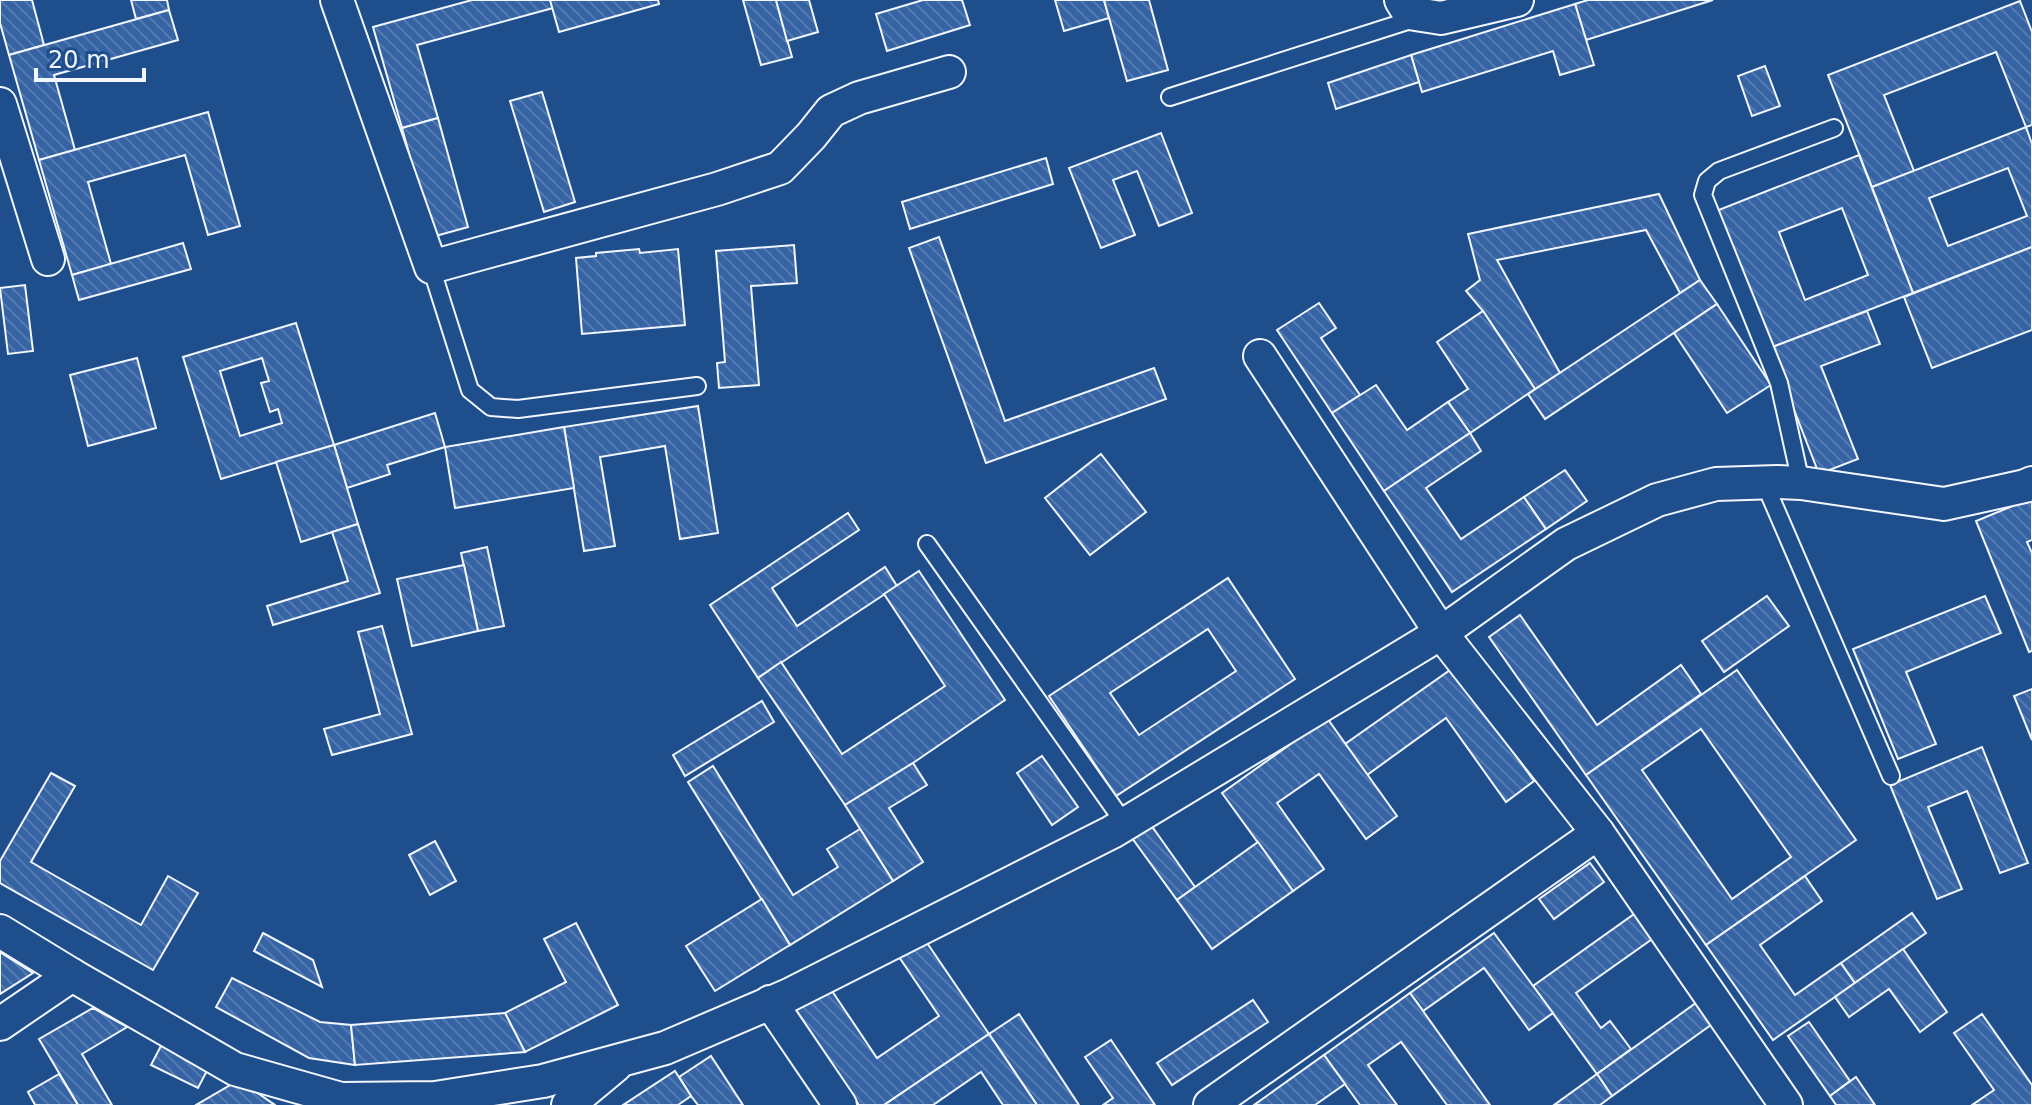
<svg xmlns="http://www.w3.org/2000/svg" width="2032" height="1105" font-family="'DejaVu Sans',sans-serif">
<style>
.building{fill:url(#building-back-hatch);stroke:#f2f6ff;stroke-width:2;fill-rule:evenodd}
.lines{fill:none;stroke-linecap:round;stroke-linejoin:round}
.lane-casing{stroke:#f2f6ff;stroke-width:20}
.street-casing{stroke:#f2f6ff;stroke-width:36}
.lane{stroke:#1f4e8c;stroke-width:16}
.street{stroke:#1f4e8c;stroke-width:32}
</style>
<defs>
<pattern id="building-back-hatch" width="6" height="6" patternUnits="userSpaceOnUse" patternTransform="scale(2)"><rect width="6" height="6" fill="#3563a3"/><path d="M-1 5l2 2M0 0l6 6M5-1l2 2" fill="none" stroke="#537ab1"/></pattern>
</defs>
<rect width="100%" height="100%" fill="#1f4e8c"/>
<g class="building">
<path d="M0,0H32L44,45L9,55L0,23Z"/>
<path d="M131,0H167L169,10L136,19Z"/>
<path d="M472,0H550L553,8L417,45L438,118L402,128L373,27Z"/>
<path d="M550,0H658L659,4L559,32Z"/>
<path d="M743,0H776L792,57L761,65Z"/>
<path d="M776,0H809L818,32L787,41Z"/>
<path d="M923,0H962L970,25L887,51L876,14Z"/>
<path d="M1055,0H1104L1109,18L1064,31Z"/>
<path d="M1104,0H1149L1168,70L1127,81Z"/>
<path d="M1588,0H1713L1586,40L1575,4Z"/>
<path d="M2020,1L2032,32V125L2026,127L1996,52L1884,95L1914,171L1872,187L1828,75Z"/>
<path d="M1575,4L1594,65L1560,75L1553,51L1422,92L1411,55Z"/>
<path d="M169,10L178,40L54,75L75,150L39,160L9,55Z"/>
<path d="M1411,55L1419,82L1336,109L1328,83Z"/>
<path d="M1765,66L1780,106L1752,116L1738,76Z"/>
<path d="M542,92L575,202L544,212L510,101Z"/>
<path d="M208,112L240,226L208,235L185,155L88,182L111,264L72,275L39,160Z"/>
<path d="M438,118L468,227L432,237L402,128Z"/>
<path d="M2026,127L2032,144V247L1913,293L1872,187ZM2008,168L2027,216L1948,246L1929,198Z"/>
<path d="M1161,133L1192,213L1159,226L1137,171L1113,180L1135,235L1101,248L1069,168Z"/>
<path d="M1859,155L1913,293L1770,348L1716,211ZM1842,208L1868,275L1805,300L1779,232Z"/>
<path d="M1046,158L1053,184L910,229L902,202Z"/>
<path d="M1659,194L1700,280L1680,293L1646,230L1497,260L1560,373L1535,389L1483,311L1466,291L1480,280L1468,234Z"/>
<path d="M939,237L1005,421L1154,368L1166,399L986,463L909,248Z"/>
<path d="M183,243L191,269L79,300L72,275Z"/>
<path d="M794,245L797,283L751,286L759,385L719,388L717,363L725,362L716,251Z"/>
<path d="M2032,247V330L1932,368L1904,297Z"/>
<path d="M639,249L640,253L678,249L685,325L582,334L576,258L596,256V253Z"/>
<path d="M1700,280L1717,304L1545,419L1528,394Z"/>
<path d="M25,285L33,351L8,354L0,288Z"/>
<path d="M1319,303L1336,328L1321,338L1360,395L1332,413L1277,330Z"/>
<path d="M1717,304L1771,385L1727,413L1674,333Z"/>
<path d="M1483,311L1535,389L1470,433L1448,402L1468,389L1437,342Z"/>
<path d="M1867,311L1880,344L1821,366L1858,459L1819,474L1770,348Z"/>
<path d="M296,323L334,445L221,479L183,357ZM262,358L269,381L261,383L270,412L278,409L282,423L240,436L220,371Z"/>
<path d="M137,358L156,428L88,446L70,375Z"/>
<path d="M1376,385L1407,430L1448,402L1470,433L1384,491L1332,413Z"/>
<path d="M698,406L718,533L680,539L665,446L600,457L615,546L584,551L564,427Z"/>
<path d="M435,413L445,447L387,465L390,474L347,488L334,445Z"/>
<path d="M564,427L574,488L455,508L445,447Z"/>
<path d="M1470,433L1481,451L1426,488L1461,539L1524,497L1546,529L1452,592L1384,491Z"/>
<path d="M334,445L358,524L301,542L276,462Z"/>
<path d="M1101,454L1146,512L1090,555L1045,498Z"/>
<path d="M1565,470L1587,501L1546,529L1524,497Z"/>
<path d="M2032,498V540L2027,542L2032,553V651L2029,652L1976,521Z"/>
<path d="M848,513L859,530L772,588L797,626L885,567L897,586L758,678L710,605Z"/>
<path d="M358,524L380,593L273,625L267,606L348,581L332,532Z"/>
<path d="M487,547L504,626L478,631L461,553Z"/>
<path d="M464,565L478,631L412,646L397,579Z"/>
<path d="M919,571L1005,700L913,763L845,805L758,678L781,662L842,754L945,686L884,594Z"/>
<path d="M1228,578L1295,679L1116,796L1049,696ZM1208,629L1236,671L1139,735L1110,693Z"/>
<path d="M1767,596L1789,626L1724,672L1702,641Z"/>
<path d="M1985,596L2001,633L1906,672L1936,744L1898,759L1853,649Z"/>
<path d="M1520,615L1597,725L1681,665L1701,694L1586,775L1489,637Z"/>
<path d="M382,626L412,734L332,755L324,729L380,714L358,632Z"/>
<path d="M1453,668L1534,781L1506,802L1446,718L1367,775L1345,744Z"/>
<path d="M1737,670L1856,840L1706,945L1586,775ZM1701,729L1791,857L1732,899L1642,770Z"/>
<path d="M2032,689V740L2014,696Z"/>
<path d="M762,701L774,722L685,776L673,755Z"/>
<path d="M1327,718L1397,816L1366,839L1319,774L1277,803L1324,869L1293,891L1222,793Z"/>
<path d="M1982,747L2028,863L2000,873L1967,791L1928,807L1962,889L1937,899L1890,785Z"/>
<path d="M1042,756L1078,807L1052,825L1017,773Z"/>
<path d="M913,763L927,785L889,808L923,862L893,881L845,805Z"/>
<path d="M713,766L793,895L838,867L827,849L860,829L893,881L790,945L688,782Z"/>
<path d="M51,773L75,786L31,862L141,925L168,876L198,893L153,970L0,883V861Z"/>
<path d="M1151,825L1195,887L1177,900L1132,838Z"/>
<path d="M435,841L456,881L430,895L409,855Z"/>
<path d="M1258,842L1293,891L1212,949L1177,900Z"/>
<path d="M1590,863L1604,882L1554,919L1539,899Z"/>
<path d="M1805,876L1822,901L1760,945L1795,995L1841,963L1855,983L1773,1040L1706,945Z"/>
<path d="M762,899L790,945L715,991L686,946Z"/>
<path d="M1637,912L1655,937L1576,993L1601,1028L1610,1021L1631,1049L1597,1074L1533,986Z"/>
<path d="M1912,913L1926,933L1855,983L1841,963Z"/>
<path d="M576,923L618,1005L525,1052L505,1013L566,982L544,939Z"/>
<path d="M263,933L313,960L322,987L254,951Z"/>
<path d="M1494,933L1553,1013L1529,1030L1484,968L1423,1011L1410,993Z"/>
<path d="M921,934L989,1034L884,1105H859L792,1004L826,982L877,1058L939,1016L895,951Z"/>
<path d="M1903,949L1947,1012L1920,1032L1889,989L1849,1017L1835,997Z"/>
<path d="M0,952L33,973L0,994Z"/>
<path d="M232,978L320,1022L351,1025L355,1065L309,1058L216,1007Z"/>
<path d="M1410,993L1423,1011L1490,1105H1447L1401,1042L1368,1065L1397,1105H1360L1324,1055Z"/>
<path d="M1253,1000L1268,1022L1172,1085L1157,1063Z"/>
<path d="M1700,1000L1715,1022L1612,1096L1597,1074Z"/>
<path d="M93,1008L127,1027L82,1054L112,1105H78L39,1039Z"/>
<path d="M505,1013L525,1052L355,1065L351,1025Z"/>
<path d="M1019,1014L1079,1105H1037L989,1034Z"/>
<path d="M1982,1014L2032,1085V1105H1972L1994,1090L1954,1033Z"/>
<path d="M1809,1022L1850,1081L1830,1096L1788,1036Z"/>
<path d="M989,1034L1037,1105H1003L981,1072L933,1105H884Z"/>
<path d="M164,1040L211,1063L198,1088L151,1065Z"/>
<path d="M1111,1040L1155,1105H1103L1113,1098L1085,1057Z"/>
<path d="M1324,1055L1345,1084L1315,1105H1254Z"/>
<path d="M711,1056L743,1105H698L691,1096L679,1077Z"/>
<path d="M675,1071L691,1096L678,1105H623Z"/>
<path d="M59,1074L78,1105H35L28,1092Z"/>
<path d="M1597,1074L1612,1096L1600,1105H1554Z"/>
<path d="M1856,1077L1875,1105H1836L1830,1096Z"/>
<path d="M239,1080L275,1105H196Z"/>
</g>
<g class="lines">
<defs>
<g id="lane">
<path d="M1170,97L1417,18"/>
<path d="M431,267L470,390L491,407L518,409L697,386"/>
<path d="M1764,482L1891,776"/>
<path d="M1801,483L1779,383L1703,195L1707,181L1719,171L1834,128"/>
<path d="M927,544L1125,824"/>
</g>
<g id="street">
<path d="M337,0L431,267L717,189L780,168L811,136L831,111L859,98L949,72"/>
<path d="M1401,0L1409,13L1441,18L1517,0"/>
<path d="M0,104L48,259"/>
<path d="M1598,833L1786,1105"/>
<path d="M0,931L72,975L235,1069L341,1099L435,1098L543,1081L665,1048L789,995L1112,832L1441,633L1566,544L1657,500L1716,484L1777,482L1801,483L1944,504L2025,486L2032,483"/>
<path d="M770,1002L840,1105"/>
<path d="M0,1024L72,975"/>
<path d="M568,1105L615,1066"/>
<path d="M1210,1105L1598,833L1441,633L1260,356"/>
</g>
</defs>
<use href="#lane" class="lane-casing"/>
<use href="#street" class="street-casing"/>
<use href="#lane" class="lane"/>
<use href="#street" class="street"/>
</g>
<path d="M36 68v12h108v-12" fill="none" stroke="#f2f6ff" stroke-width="4"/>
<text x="48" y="68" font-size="24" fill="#f2f6ff" stroke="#1f4e8c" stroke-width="6" paint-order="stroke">20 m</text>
</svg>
